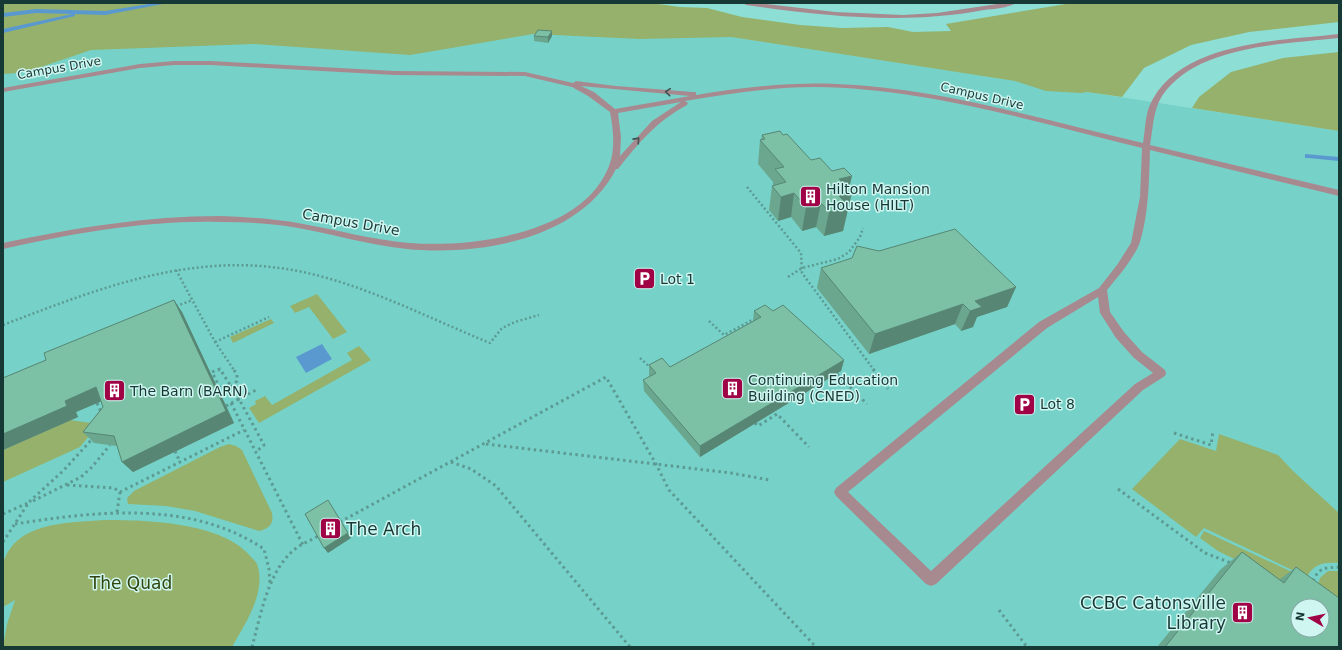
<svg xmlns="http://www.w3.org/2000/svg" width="1342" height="650" font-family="'DejaVu Sans',sans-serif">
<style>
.built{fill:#76d2c8;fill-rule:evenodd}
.green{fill:#95b16b}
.water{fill:#5a99d0}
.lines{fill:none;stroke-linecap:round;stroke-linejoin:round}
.stream{fill:#5a99d0;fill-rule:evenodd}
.path-far1{stroke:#5c9a93;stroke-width:2.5;stroke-dasharray:2 2.5;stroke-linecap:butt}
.path{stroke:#5c9a93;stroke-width:3;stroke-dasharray:2.5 3.5;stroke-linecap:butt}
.minor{fill:#a78a8f;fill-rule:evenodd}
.wall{fill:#6ba68e}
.shaded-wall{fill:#578774}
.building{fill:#7cc1a5;stroke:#578774;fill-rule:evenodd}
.oneway{stroke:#425151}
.labels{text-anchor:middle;stroke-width:3;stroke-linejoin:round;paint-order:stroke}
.far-street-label{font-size:12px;fill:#173936;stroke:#d0f6f1}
.poi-label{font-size:14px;fill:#173936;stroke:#d0f6f1;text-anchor:start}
.street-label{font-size:14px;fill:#173936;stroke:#d0f6f1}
.near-poi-label{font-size:17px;fill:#173936;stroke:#d0f6f1;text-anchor:start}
.near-park-label{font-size:17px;fill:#31440d;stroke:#d0f6f1}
</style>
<rect width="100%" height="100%" fill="#8dded4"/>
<path class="built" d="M513,3L1339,131V647H3V38ZM1298,606H1322V630H1298Z"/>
<g class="green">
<path d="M3,3H651L680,7L707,8L742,17L800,25L842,28L888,27L913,32L951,31L946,24L1072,3H1334L1339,5V22L1249,32L1191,45L1144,68L1122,97L1087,92L1081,93L1046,91L1015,81L731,37L640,39L533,34L410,55L253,44L91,50L38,68L18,73L3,74Z"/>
<path d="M1339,52V131L1192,108L1199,97L1231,72L1283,58Z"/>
<path d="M317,294L347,332L333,339L309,307L295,313L290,306Z"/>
<path d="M271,319L274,323L233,343L230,337Z"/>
<path d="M359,346L371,360L259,423L249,408L256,404L255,401L265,396L272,405L352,360L347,353Z"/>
<path d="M69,420L99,424L80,447L3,482V450Z"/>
<path d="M1219,434L1278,455L1293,471L1339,513V563C1325,562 1314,563 1307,577L1204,528L1196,537L1132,489L1180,439L1216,451Z"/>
<path d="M229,444L236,446L242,450L272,513C274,523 270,529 259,531L195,511L166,506L128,504L127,498L134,491L220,447Z"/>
<path d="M104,520C146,520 223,522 251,557C253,559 256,562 257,564C267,592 245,624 232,647H3L7,624L15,600L3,607C3,596 1,574 3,564C15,521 69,523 104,520Z"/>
<path d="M1204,531L1305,578L1302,592L1218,551L1200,538Z"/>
<path d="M1328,571H1339V600L1318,584L1320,578Z"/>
</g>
<path class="water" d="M322,344L332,359L306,373L296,357Z"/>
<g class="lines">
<g class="stream">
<path d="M155,3H168L105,15L75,14V16L3,33V29L72,14L36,13L3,17V13L36,9L105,11Z"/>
<path d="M1305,154L1339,157V161L1308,158H1305Z"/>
</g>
<g class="path-far1">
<path d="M747,187L801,253L802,273L874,370"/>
<path d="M176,270L215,342L234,370"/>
<path d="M788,277L802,268L838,259L849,252L860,237L863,228"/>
<path d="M176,306L193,300"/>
<path d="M709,321L724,335L754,319"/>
<path d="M3,325C110,284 210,244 327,278C383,294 436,321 490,343L502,328L515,322L539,315"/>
<path d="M215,342L269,317"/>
<path d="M640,358L652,369"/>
<path d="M218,370H220"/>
</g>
<g class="path">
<path d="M873,369L888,389"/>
<path d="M837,374L867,404"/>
<path d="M217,387L219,386L212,372L220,369L239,399L256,390"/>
<path d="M231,387L237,381V374L233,369"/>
<path d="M97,403L101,412"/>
<path d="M231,403L303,545"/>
<path d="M226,406L239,399L264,445L256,452"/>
<path d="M755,423L758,426L777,414L809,447"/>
<path d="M1174,433L1211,445L1213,431"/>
<path d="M486,444L731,473L770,480"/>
<path d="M175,451L180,462"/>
<path d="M451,462L471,469L496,486L630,647"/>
<path d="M67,485L114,488L120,492L244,430"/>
<path d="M1118,489L1205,553L1231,563"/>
<path d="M33,501L81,477L92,467L110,445"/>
<path d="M117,512L120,492"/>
<path d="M3,514L28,503"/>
<path d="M340,522L606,377L656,464L669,490L816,647"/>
<path d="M15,524C98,511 191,500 264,549L269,569L270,585"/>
<path d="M3,542L29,502L64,470L93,438"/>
<path d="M1313,581C1319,567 1325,568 1339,567"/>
<path d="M999,610L1027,647"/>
<path d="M252,647C261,614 268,571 295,549C303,543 312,540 320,535"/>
</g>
<g class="minor">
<path d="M743,3H758L835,12L903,15L937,13L1004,3H1016C1008,8 993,9 984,10C904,25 825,16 746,5Z"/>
<path d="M1339,34V38C1285,44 1196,45 1162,96C1153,110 1153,129 1150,145L1339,190V196L1150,150C1149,180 1149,212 1140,242C1135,257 1117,278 1107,290L1110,312L1124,332L1142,352L1165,370L1166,373L1165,376L1143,390L936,584L931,586L926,584L836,496L834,492L836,488L1039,322L1099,288L1117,265L1131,243L1140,197L1142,148C1035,122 926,88 815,87C771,87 728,94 685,101L688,103L687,105C658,120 638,143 618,169H616C580,240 478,256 407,249C366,245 326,232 286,226C264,223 243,222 221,222C148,220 74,233 3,249V243C74,228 147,216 220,216C248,217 276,219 303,224C338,230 373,240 409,243C473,248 590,233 611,160C615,144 613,128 610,112L588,96L572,87L525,76L394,75L211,65H174L140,68L3,92V88L140,64L174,61H211L394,71L525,72L573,83L576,81L616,86L693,92H696V95C743,87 790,82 837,84C940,88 1044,120 1143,143C1145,132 1145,118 1149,107C1177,41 1279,41 1339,34ZM581,86L690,96L615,109L594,92ZM681,102L652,121L620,156L621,137L618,113ZM1098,297L1100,313L1116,338L1134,358L1153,373L1135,384L931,571L848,492L1047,328Z"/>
</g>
</g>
<g class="wall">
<path d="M534,36H552L548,43L534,41Z"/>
<path d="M762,135H783L811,160L849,190L852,192L843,231L824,236L816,227L802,231L791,217L778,221L769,210L772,186H773V182L758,164L760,140H761Z"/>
<path d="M821,268L1016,287L1007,307L977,317L973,327L961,331L955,324L869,354L817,288Z"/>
<path d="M754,311H773L844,360L841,371L700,457L644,391L643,380L649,377V365L670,367L753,322Z"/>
<path d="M182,312L234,423L133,472L122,462L117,446L94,443L83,432L103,407L101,401L76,412L78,417L3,450V378L46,360Z"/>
<path d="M1242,552L1279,580L1296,567L1339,647H1157L1221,569Z"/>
</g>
<g class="shaded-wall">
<path d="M552,31V36L548,43V37Z"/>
<path d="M852,176L848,193L852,192L843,231L824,236L829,212L839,179Z"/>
<path d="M794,193L791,217L778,221L781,197Z"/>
<path d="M821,203L816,227L802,231L806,207Z"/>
<path d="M1016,287L1007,307L977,317L973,327L961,331L970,311L975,301Z"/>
<path d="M174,300L182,312L234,423L133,472L122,462Z"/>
<path d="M963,304L955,324L869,354L875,334Z"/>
<path d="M844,360L841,371L700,457V446Z"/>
<path d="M96,387L107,399L76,412L78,417L3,450V434L65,401Z"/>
<path d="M331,506L351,538L328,553L324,548Z"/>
</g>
<g class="building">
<path d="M538,30L552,31L548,37L534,36Z"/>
<path d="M780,131L783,135L787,134L811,160L820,158L832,171L844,168L852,176L839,179L852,192L839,196L849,206L829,212L821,203L806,207L794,193L781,197L772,186L786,182L775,169L784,167L760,140L765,139L762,135Z"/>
<path d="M955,229L1016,287L975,301L982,307L970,311L963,304L875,334L821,268L852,258L857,246L879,251Z"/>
<path d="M174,300L226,411L122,462L114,436L83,432L103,407L96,387L65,401L67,406L3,434V378L46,360L44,353Z"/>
<path d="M765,305L773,311L783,305L844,360L700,446L643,380L656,373L649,365L662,358L670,367L761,317L754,311Z"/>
<path d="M328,500L348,533L324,548L305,514Z"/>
<path d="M1242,552L1284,583L1296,567L1339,598V647H1165ZM1298,606H1322V630H1298Z"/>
</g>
<defs><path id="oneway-chevron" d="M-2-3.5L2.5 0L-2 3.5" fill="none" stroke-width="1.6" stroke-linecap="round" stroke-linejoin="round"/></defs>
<g class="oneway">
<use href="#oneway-chevron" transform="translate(668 92) rotate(-175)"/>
<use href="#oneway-chevron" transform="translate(637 140) rotate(-48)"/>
</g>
<defs>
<symbol id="building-square" viewBox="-11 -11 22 22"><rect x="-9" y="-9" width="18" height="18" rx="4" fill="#9f0345" stroke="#d0f6f1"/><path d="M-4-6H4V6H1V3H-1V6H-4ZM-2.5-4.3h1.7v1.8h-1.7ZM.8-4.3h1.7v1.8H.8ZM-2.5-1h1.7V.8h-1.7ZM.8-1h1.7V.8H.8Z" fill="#fff"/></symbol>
<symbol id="parking-square" viewBox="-11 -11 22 22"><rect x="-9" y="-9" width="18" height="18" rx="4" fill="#9f0345" stroke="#d0f6f1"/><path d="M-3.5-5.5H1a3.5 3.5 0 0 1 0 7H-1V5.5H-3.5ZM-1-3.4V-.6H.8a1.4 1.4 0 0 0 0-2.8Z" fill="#fff"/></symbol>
</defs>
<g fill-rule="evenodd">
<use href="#building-square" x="798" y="184" width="25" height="25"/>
<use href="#parking-square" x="632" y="266" width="25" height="25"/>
<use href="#building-square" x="720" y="376" width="25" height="25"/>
<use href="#building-square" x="102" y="378" width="25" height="25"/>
<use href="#parking-square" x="1012" y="392" width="25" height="25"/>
<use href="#building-square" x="318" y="516" width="25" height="25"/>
<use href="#building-square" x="1230" y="600" width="25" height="25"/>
</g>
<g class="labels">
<g class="far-street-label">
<text transform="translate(59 68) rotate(-10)" y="4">Campus Drive</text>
<text transform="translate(982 96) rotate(13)" y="4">Campus Drive</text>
</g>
<g class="poi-label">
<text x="826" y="194">Hilton Mansion<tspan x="826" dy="16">House (HILT)</tspan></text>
<text x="660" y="284">Lot 1</text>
<text x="748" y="385">Continuing Education<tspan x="748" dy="16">Building (CNED)</tspan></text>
<text x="130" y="396">The Barn (BARN)</text>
<text x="1040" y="409">Lot 8</text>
</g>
<g class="street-label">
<text transform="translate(351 222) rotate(10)" y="5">Campus Drive</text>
</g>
<g class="near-poi-label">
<text x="346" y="535">The Arch</text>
<text x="1226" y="609" text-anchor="end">CCBC Catonsville<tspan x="1226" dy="20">Library</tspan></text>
</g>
<g class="near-park-label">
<text x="131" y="589">The Quad</text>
</g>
</g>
<rect width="1342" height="650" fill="none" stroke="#173936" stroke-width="8"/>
<g transform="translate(1310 618) rotate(279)"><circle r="19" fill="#d0f6f1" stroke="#86aaa6"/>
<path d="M0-3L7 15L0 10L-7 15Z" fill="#9f0345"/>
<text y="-6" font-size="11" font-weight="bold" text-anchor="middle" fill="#173936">N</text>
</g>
</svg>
